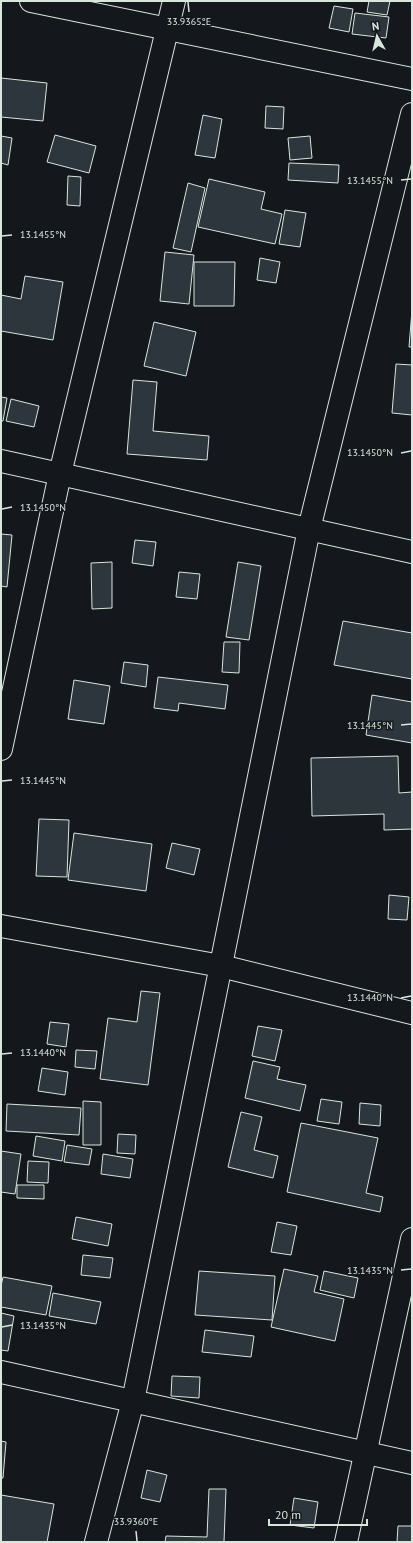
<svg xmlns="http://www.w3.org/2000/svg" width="413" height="1543" font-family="'PT Sans',sans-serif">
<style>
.building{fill:#2c363c;stroke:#d8e6dc}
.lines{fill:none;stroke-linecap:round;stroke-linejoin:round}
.minor-casing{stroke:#d8e6dc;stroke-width:24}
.minor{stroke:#14181c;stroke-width:22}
.ticks{fill:none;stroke:#d8e6dc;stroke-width:1.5}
.ticks-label{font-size:10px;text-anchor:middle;fill:#d8e6dc;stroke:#14181c;stroke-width:3;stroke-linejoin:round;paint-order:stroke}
</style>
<rect width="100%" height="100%" fill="#14181c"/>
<g class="building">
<path d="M369,1H390L387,15L367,12Z"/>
<path d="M334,6L353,9L349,32L329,28Z"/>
<path d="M355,13L389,17L386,38L352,34Z"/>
<path d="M1,78L47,83L43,121L1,117Z"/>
<path d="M266,106L284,107L283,129L265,128Z"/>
<path d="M203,115L222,119L215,158L195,155Z"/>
<path d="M55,135L96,146L89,173L47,162Z"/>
<path d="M1,136L12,138L8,165L1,163Z"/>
<path d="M310,136L312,158L290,160L288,138Z"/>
<path d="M289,163L339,165L338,183L288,180Z"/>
<path d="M68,176L81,177L80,206L67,205Z"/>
<path d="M209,179L265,192L261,209L282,214L275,244L198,227Z"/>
<path d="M188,183L205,188L191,252L173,248Z"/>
<path d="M285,210L306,213L300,247L279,244Z"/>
<path d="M165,252L194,255L189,304L160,301Z"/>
<path d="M260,258L280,262L276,283L257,280Z"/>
<path d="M194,262H235L234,306H194Z"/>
<path d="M25,276L63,282L53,340L1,331V295L21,299Z"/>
<path d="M412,310V347H409Z"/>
<path d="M154,322L196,332L186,376L144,366Z"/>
<path d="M396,364L412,365V415L392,413Z"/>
<path d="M133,380L157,382L153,431L209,436L207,460L127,454Z"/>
<path d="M1,397L7,398L3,421H1Z"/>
<path d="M11,399L39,406L34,427L6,421Z"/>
<path d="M1,534L12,535L7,587L1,586Z"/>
<path d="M135,540L156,542L153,566L132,563Z"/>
<path d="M112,562V608L92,609L91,563Z"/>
<path d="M238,562L261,566L249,640L226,637Z"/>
<path d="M179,572L200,574L197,599L176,597Z"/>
<path d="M343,621L412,633V679L334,665Z"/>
<path d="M224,642H240L239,673L222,672Z"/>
<path d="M124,662L148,665L146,687L121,683Z"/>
<path d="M158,677L228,685L225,709L179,703L178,711L154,708Z"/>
<path d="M74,680L110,686L104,724L68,719Z"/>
<path d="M372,695L412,702V743L366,735Z"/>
<path d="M398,756L399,793L412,792V829L384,830V814L312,816L311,758Z"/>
<path d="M39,819L69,820L67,877L36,876Z"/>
<path d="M74,833L152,844L146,891L68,880Z"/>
<path d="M172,843L200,849L194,875L166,868Z"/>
<path d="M389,895L409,897L407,920L388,919Z"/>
<path d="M141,991L160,993L148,1085L100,1079L108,1018L137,1022Z"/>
<path d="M50,1022L69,1024L66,1047L47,1044Z"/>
<path d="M258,1026L282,1030L275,1061L252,1056Z"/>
<path d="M76,1050L97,1051L95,1069L75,1067Z"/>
<path d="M253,1061L280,1067L277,1079L306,1085L300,1111L245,1098Z"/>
<path d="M42,1068L68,1072L65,1095L38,1091Z"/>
<path d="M321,1099L342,1102L339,1124L317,1121Z"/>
<path d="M83,1101L101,1102V1145H83Z"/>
<path d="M360,1103L381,1105L380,1126L359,1124Z"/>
<path d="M7,1104L81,1108L79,1135L6,1131Z"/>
<path d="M241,1112L262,1117L254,1150L278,1156L273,1178L228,1167Z"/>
<path d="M301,1123L378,1138L366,1193L383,1197L380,1212L287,1192Z"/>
<path d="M118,1134L136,1135L135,1154L117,1153Z"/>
<path d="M36,1136L65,1141L62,1161L33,1156Z"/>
<path d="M67,1145L92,1149L89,1165L64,1162Z"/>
<path d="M1,1151L21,1154L15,1194L1,1192Z"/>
<path d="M103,1154L133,1159L130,1178L101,1174Z"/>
<path d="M28,1161L49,1162L48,1183L27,1182Z"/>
<path d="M17,1185H44V1199L17,1198Z"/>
<path d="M76,1217L112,1224L108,1246L72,1239Z"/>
<path d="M277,1222L297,1226L291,1255L271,1252Z"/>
<path d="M83,1255L113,1258L110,1278L81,1275Z"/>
<path d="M284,1269L318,1276L314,1292L344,1299L335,1341L271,1327Z"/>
<path d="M199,1271L275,1276L272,1320L195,1315Z"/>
<path d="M324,1271L358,1278L354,1298L320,1290Z"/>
<path d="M3,1277L52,1286L46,1315L1,1307V1286Z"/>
<path d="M53,1293L101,1302L96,1324L49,1316Z"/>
<path d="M1,1313L14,1316L8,1351L1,1350Z"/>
<path d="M205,1330L254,1336L251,1357L202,1352Z"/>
<path d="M172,1376L200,1377L199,1398L171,1396Z"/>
<path d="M1,1441L6,1442L3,1478H1Z"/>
<path d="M147,1470L167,1475L160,1502L141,1498Z"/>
<path d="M209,1489H226L224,1542H165L166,1536L207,1537Z"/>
<path d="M1,1495L54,1504L47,1542H1Z"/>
<path d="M294,1498L318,1502L314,1528L290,1525Z"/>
<path d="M398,1526H412V1542H397Z"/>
</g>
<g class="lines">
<defs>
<g id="minor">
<path d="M31,1L412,79"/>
<path d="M1,461L412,552"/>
<path d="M1,749L60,474L174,1"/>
<path d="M1,926L221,966L412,1013"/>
<path d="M1,1372L412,1463"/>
<path d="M96,1542L133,1401L309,529L412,114"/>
<path d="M346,1542L412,1239"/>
</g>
</defs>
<use href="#minor" class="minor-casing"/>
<use href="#minor" class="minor"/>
</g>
<path class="ticks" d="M188,2L189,12M401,180L411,179M2,236L12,235M401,453L411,451M2,509L12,507M401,725L411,724M2,781L12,780M401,998L411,996M2,1054L12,1053M401,1270L411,1269M2,1327L12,1325M136,1531L137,1541"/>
<g class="ticks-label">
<text x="189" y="25">33.9365°E</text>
<text x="370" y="184">13.1455°N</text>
<text x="43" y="238">13.1455°N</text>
<text x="370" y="456">13.1450°N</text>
<text x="43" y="511">13.1450°N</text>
<text x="370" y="729">13.1445°N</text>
<text x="43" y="784">13.1445°N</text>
<text x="370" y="1001">13.1440°N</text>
<text x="43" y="1056">13.1440°N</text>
<text x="370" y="1274">13.1435°N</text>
<text x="43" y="1329">13.1435°N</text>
<text x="136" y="1525">33.9360°E</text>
</g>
<rect width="413" height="1543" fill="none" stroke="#d8e6dc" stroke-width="4"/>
<g transform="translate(377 36) rotate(352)" stroke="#14181c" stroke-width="3" paint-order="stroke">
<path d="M0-3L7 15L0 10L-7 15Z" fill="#d8e6dc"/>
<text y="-6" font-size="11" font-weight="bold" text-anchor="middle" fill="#d8e6dc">N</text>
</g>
<path d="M269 1519v6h98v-6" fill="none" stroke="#d8e6dc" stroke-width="2"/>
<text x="275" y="1519" font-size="12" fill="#d8e6dc" stroke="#14181c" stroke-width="3" paint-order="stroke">20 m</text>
</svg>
